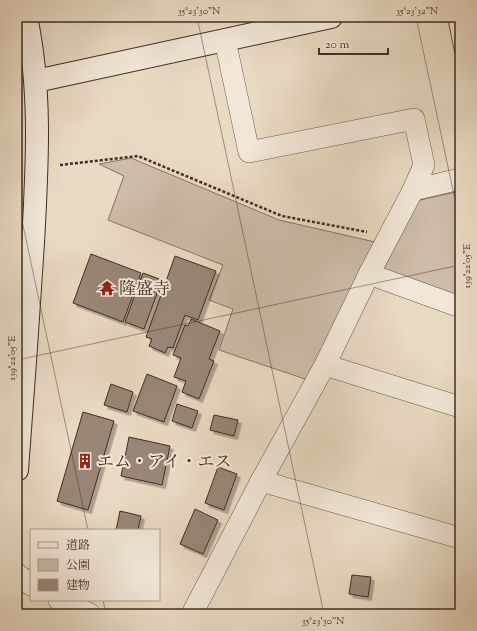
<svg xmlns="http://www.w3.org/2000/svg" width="477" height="631" font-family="'Sorts Mill Goudy','Noto Serif JP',serif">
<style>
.green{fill:#cdbca8;stroke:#887466}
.building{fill:#998677;stroke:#422c24;filter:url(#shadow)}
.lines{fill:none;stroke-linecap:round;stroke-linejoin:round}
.lane-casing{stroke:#6c584c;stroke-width:12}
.street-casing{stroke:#6c584c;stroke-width:22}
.secondary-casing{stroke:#422c24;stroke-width:24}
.path{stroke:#422c24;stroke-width:2.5;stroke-dasharray:3 2;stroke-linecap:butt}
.lane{stroke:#f1e7d8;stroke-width:10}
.street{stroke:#f1e7d8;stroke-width:21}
.secondary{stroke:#f1e7d8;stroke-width:22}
.ticks{fill:none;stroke:#422c24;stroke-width:1;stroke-opacity:0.45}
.labels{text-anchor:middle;stroke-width:4;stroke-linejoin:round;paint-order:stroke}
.poi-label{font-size:17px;fill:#422c24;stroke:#f1e7d8;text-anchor:start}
.neatline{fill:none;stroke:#422c24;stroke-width:1.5}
.ticks-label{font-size:10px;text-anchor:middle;fill:#422c24}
</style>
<defs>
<filter id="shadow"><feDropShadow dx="3.5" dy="3.5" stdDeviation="0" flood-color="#0004"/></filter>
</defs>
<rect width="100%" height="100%" fill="#e9dac3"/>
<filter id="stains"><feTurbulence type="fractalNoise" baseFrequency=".005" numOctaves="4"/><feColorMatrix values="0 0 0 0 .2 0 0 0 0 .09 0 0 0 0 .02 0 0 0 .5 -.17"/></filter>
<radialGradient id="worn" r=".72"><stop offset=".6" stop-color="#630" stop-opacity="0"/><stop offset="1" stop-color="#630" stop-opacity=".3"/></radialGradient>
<g class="green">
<path d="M131,158L279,220L375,242L308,380L219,350L233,309L209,300L223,265L108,220L124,176L99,164Z"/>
<path d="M460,191V296L384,269L416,201Z"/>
</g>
<g class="building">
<path d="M91,254L141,273L123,322L73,303Z"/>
<path d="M175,256L216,271L198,320L185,315L173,348L168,347L165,353L149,346L152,339L146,337Z"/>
<path d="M143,273L162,280L144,329L125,322Z"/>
<path d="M191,319L220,331L209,359L214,361L199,399L182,392L186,381L174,377L181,358L173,355L185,325L188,326Z"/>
<path d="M147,374L177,386L164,422L133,411Z"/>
<path d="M111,384L133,392L127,412L104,405Z"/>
<path d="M177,404L198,411L192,428L172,421Z"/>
<path d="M83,412L114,421L88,510L57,501Z"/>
<path d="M214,415L238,420L234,436L210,430Z"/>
<path d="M129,437L170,446L162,485L121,476Z"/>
<path d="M218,467L237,474L224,510L205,503Z"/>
<path d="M195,509L218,520L203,554L180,544Z"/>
<path d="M120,511L141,516L138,530H116Z"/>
<path d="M352,575L371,577L368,597L349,594Z"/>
</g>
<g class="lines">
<defs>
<path id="lane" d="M453,17L460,51"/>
<g id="street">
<path d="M413,190L460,179"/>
<path d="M369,274L460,307"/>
<path d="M325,365L460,407"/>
<path d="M261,481L460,538"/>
<path d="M17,574L31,585"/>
<path d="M59,600L90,614"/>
<path d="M192,614L261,481L325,365L369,274L413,190L424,165L414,119L249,152L225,40"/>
</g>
<g id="secondary">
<path d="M36,81L331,17"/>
<path d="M17,470C23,394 28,319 33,243C37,168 42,91 26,17"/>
</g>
</defs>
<use href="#lane" class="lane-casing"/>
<use href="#street" class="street-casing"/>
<use href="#secondary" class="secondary-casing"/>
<path class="path" d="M60,165L138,156L282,216L367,232"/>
<use href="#lane" class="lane"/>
<use href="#street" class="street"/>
<use href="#secondary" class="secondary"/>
</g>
<path class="ticks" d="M197,17L324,614M416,17L460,223M17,197L88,530M17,360L460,265M103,600L106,614"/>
<defs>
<symbol id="temple-bare" viewBox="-9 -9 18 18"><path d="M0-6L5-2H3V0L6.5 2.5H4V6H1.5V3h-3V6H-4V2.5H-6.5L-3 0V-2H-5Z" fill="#8f2418" stroke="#f1e7d8" stroke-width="2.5" paint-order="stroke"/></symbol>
<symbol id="building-bare" viewBox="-9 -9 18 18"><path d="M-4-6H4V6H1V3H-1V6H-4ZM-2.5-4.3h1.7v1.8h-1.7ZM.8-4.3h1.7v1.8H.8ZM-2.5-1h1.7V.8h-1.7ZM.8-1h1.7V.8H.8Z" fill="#8f2418" stroke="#f1e7d8" stroke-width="2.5" paint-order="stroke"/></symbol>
</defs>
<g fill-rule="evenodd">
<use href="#temple-bare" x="96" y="277" width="22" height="22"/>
<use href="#building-bare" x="74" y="450" width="22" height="22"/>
</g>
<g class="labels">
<g class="poi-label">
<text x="119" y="294">隆盛寺</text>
<text x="97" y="467">エム・アイ・エス</text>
</g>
</g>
<rect width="477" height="631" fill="none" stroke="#e9dac3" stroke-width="44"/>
<rect x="30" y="529" width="130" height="72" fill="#f1e7d8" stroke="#ab9c90"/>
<rect x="38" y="542" width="20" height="6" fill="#f1e7d8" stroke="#ab9c90"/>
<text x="66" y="549" font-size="12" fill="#422c24">道路</text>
<rect x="38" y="559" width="20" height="12" fill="#cdbca8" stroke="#ab9c90"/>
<text x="66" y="569" font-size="12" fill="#422c24">公園</text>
<rect x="38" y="579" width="20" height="12" fill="#998677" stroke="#ab9c90"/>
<text x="66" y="589" font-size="12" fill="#422c24">建物</text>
<path d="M319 48v6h69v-6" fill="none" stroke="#422c24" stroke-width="2"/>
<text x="325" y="48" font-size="12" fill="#422c24" stroke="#f1e7d8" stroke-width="3" paint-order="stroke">20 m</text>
<rect x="22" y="22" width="433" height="587" class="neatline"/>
<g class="ticks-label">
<text x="199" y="14">35°23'30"N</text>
<text x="417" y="14">35°23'32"N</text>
<text transform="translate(466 266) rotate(-90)" y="4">139°22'05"E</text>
<text transform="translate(11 358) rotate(-90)" y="4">139°22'05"E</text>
<text x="323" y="624">35°23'30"N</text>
</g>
<rect width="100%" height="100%" filter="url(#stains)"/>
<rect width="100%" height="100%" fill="url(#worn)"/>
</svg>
